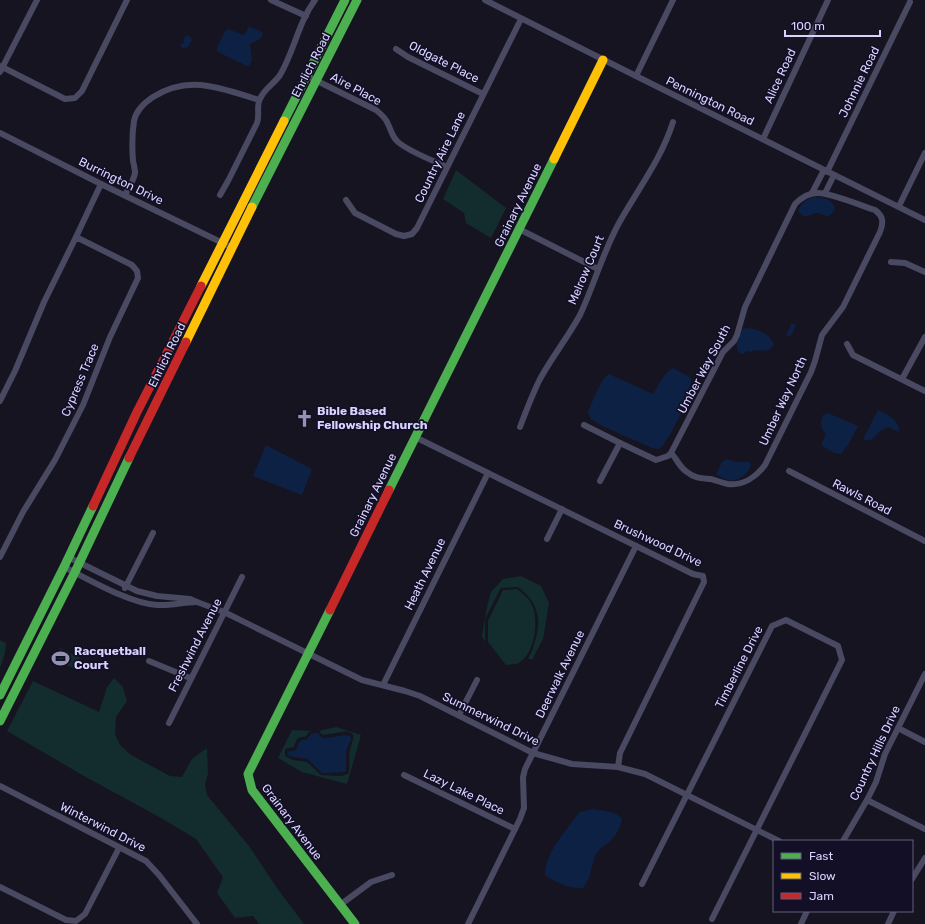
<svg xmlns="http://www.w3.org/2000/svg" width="925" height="924" font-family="Rubik,sans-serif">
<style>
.green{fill:#132c2d}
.water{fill:#0d2144}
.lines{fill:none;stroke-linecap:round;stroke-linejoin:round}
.street{stroke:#4a4962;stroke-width:6}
.fast{stroke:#4caf50;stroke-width:9}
.slow{stroke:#ffc107;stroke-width:9}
.jam{stroke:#c62828;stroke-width:9}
.labels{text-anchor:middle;stroke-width:3.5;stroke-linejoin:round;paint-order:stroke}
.street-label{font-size:12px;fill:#d9d4ff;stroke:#130f26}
.poi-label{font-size:12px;font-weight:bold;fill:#d9d4ff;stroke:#130f26;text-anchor:start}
</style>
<rect width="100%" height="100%" fill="#161421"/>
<g class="green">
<path d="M456,170L506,208L491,238L466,223L464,213L443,199Z"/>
<path d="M521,576L541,586L549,603L543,639L532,660L528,658C531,654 533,649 534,644C543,620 538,602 518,587L502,588L500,589L485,619V642L487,646L482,636L487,607L491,592L503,579Z"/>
<path d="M517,589C523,594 528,597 532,605C539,620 535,654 519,663C515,665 510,664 506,665L488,642V621L503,590Z"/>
<path d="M0,640L6,643L5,653L0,668Z"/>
<path d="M60,648L80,658L75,669L54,659Z"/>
<path d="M114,678L123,687L127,701L116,717L115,734L120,745L131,755L170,776L182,777L192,759L207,748L208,774L205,785L207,795L249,846L277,888L304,924H259L253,916L235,918L217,893L223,877L196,839L161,818L84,776L7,731L33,681L99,712L107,687Z"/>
<path d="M336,727L361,735L347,784L302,772L278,758L292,730L313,731L309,732L305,737C297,736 296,741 294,747L285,749V756L293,760L307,762L321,775L341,776L348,774C351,767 348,759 350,751C351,744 354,741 353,734L347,731L323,735L319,731Z"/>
</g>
<g class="water">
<path d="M249,26L262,32L263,36L258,40L250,44L252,60L249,66H247L220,53L217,51V48L225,31L228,29L243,35L245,34Z"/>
<path d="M188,35V37L190,36L192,40L188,47L182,49L180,44L184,43L183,39L185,38V36Z"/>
<path d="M816,197C825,198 832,199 835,208C827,223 826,213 816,213C814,213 810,216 807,216H803L798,211C802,203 807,198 816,197Z"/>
<path d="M792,323L796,325L790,337L786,335Z"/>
<path d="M747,328C758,329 769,333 774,344C766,356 760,347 751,352L747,351L743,354L739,353C734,346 739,336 743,329Z"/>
<path d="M673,368L691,378C692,393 671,439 659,449L652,448L602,426L591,419L588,413C592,403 600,379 609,374L653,394C658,387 664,372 673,368Z"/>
<path d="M878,410C887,414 900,420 899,432L888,427C885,429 881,430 879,432C874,438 872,441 865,440L863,439Z"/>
<path d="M828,413L858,426L849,443L841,454L834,453L821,445L826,434C820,428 820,423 823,415Z"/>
<path d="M266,445L312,469L302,495L253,476Z"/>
<path d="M727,459L736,462H749L751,465C749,473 738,483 728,480C724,479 719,476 716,474L722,462Z"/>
<path d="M314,733H318L322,738C331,739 342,733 350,736L351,739L346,751V772L322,773L308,759L293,757L287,755L288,752L296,750C298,744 299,739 306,740L311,734Z"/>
<path d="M593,809C602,811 617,811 622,819C620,829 616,836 608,843C603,847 598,850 595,856C591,867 591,878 583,888C569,889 557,883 545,875C544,855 568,827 580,812Z"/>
</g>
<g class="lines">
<g class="street">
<path d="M271,0L306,16"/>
<path d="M485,0L636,76L925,220"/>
<path d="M396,49L408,57L483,94"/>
<path d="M0,66L65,99L75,98L82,91L127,0"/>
<path d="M0,72L37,0"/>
<path d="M307,76L376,110C381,114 386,118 388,124C391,130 392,136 397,141C407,151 434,161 447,167"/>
<path d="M636,76L673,0"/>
<path d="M0,133L101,184L233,248"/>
<path d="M763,139L828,0"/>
<path d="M827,172L910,2"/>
<path d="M812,193L824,170"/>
<path d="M825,193L834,175"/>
<path d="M125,195C128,189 134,180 135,173C135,169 134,165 133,161C132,148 132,134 134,121C136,110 144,103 153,97C189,74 221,88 259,100"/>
<path d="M220,195L228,181L257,123C260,115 256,106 260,99C264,89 274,84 280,75C294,52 298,23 315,0"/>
<path d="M346,200L355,213L396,234L404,236L412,234L417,228L521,19"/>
<path d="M899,206L925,153"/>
<path d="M519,229L598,269"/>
<path d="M76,237L101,184"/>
<path d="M891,262L905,263L925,272"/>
<path d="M847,344L853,355L925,391"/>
<path d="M902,379L925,337"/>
<path d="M0,401L15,371L44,302L76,237L132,265L137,271L138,278L110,337L83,405L55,460L23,512L0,557"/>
<path d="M584,425L620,443L600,481"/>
<path d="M520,427C526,411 532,395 540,379C552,357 568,337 580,315C594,285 603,252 619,223C638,189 661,160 673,122"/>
<path d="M415,437L693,574L703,576L704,582L620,753L618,767"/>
<path d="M620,443L656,460L668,456L671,453L723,352L734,341L737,335L745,307L795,204C801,198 808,193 817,193C829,192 862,206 875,210C883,216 884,222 880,232L843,307L822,335L815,361L811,372L765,465C756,477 743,486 728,484C722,483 716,480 710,479C701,478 694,478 687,472C680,468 677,459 671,453"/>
<path d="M789,471L925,541"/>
<path d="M547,539L562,509"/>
<path d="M64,567C90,580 129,603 157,605C171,606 184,602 197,602L190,599L157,596L137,591L68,557"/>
<path d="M125,588L153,533"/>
<path d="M197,602L224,612L362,680L405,691L420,696L533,753L572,764L618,767L645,774L779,841"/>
<path d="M149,661L190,678"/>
<path d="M383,685L488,473"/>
<path d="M459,715L477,680"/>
<path d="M169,723L242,577"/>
<path d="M898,728L925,742"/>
<path d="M404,775L515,829"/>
<path d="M0,786L146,861L159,875L197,924"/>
<path d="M867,800L925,829"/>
<path d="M843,841L867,800L876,782L885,754L925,674"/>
<path d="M912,879L925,858"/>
<path d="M642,884L772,626L786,620L838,646L842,660L712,919"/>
<path d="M0,887L66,920L76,921L85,914L119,848"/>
<path d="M340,905L371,882L392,875"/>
<path d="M468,924L520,819L524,808L523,777L525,769L636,546"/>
<path d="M801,924L807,911"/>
<path d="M888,924L894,911"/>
</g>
<g class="fast">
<path d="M284,121L345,0"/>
<path d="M252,207L357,0"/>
<path d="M389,490L554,159"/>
<path d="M330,610L248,774L252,790L355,924"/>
<path d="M0,695L64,567L93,506"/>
<path d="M0,721L75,572L129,458"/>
</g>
<g class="slow">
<path d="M554,159L603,60"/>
<path d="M201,286L284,121"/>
<path d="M186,342L252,207"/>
</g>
<g class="jam">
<path d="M129,458L186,342"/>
<path d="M93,506L137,412L201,286"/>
<path d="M330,610L389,490"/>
</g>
</g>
<defs>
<symbol id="church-bare" viewBox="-9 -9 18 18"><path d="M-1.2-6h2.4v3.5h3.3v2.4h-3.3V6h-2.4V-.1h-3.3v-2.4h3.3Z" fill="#9591b1" stroke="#130f26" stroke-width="2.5" paint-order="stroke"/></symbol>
<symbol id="stadium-bare" viewBox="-9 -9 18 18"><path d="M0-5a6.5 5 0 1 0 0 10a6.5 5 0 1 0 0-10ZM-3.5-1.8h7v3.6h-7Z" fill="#9591b1" stroke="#130f26" stroke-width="2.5" paint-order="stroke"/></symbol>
</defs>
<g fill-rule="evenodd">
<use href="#church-bare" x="292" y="406" width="25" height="25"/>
<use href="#stadium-bare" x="48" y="646" width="25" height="25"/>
</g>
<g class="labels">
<g class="street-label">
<text transform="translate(444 62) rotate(27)" y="4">Oldgate Place</text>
<text transform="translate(311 65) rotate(-63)" y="4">Ehrlich Road</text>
<text transform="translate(780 76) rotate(-65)" y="4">Alice Road</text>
<text transform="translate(859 82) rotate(-64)" y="4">Johnnie Road</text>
<text transform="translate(356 89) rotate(28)" y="4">Aire Place</text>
<text transform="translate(710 101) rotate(26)" y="4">Pennington Road</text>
<text transform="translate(440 157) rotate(-64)" y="4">Country Aire Lane</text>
<text transform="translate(121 181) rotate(26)" y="4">Burrington Drive</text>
<text transform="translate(518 205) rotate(-64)" y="4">Grainary Avenue</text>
<text transform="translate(586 270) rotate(-67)" y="4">Melrow Court</text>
<text transform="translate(167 355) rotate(-64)" y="4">Ehrlich Road</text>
<text transform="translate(704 369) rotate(-62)" y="4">Umber Way South</text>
<text transform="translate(80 380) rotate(-67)" y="4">Cypress Trace</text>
<text transform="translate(783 401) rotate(-65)" y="4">Umber Way North</text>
<text transform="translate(373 495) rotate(-64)" y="4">Grainary Avenue</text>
<text transform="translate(862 497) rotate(27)" y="4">Rawls Road</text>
<text transform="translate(658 543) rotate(25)" y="4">Brushwood Drive</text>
<text transform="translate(425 574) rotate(-64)" y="4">Heath Avenue</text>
<text transform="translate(195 645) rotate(-63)" y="4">Freshwind Avenue</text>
<text transform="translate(739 667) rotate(-63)" y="4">Timberline Drive</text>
<text transform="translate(560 674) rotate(-64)" y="4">Deerwalk Avenue</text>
<text transform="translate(491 719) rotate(26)" y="4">Summerwind Drive</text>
<text transform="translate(875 753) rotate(-65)" y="4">Country Hills Drive</text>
<text transform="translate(464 792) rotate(26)" y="4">Lazy Lake Place</text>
<text transform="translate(292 822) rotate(53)" y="4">Grainary Avenue</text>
<text transform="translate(103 827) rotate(27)" y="4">Winterwind Drive</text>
</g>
<g class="poi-label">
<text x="317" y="415">Bible Based<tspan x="317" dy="14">Fellowship Church</tspan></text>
<text x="74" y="655">Racquetball<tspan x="74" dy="14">Court</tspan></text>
</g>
</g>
<rect x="773" y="840" width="140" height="72" fill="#130f26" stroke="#625e7d"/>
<rect x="781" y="853" width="20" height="6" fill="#4caf50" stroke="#625e7d"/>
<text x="809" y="860" font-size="12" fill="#d9d4ff">Fast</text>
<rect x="781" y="873" width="20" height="6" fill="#ffc107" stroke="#625e7d"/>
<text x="809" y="880" font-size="12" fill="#d9d4ff">Slow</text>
<rect x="781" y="893" width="20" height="6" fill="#c62828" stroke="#625e7d"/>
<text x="809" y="900" font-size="12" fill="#d9d4ff">Jam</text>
<path d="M785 30v6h95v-6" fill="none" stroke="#d9d4ff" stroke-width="2"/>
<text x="791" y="30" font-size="12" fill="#d9d4ff" stroke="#130f26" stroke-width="3" paint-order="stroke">100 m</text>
</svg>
